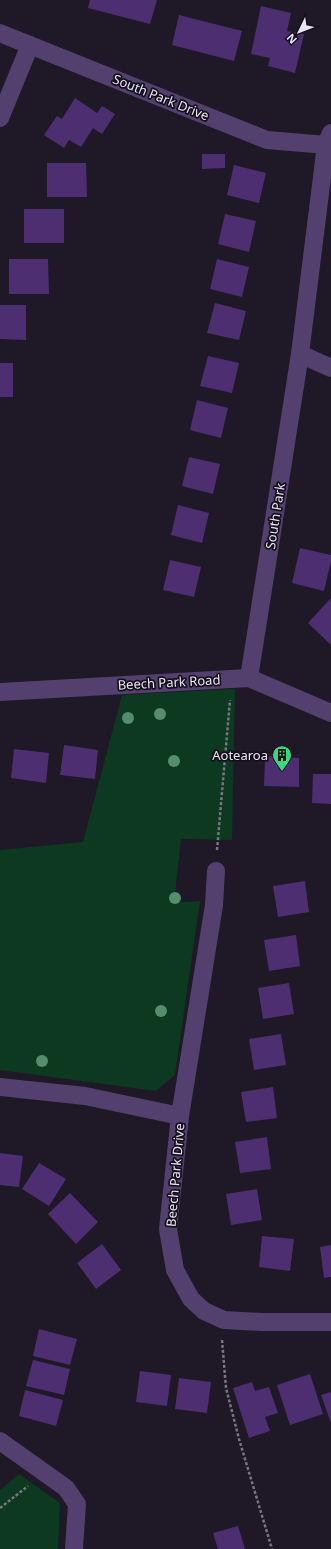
<svg xmlns="http://www.w3.org/2000/svg" width="331" height="1549" font-family="'Noto Sans',sans-serif">
<style>
.green{fill:#0c391f}
.building{fill:#4d2e71}
.lines{fill:none;stroke-linecap:round;stroke-linejoin:round}
.path{stroke:#7a7582;stroke-width:2.5;stroke-dasharray:3 2;stroke-linecap:butt}
.minor{stroke:#53406e;stroke-width:18}
.tree{fill:#558e6d}
.labels{text-anchor:middle;stroke-width:3.5;stroke-linejoin:round;paint-order:stroke}
.street-label{font-size:13px;fill:#eae6f1;stroke:#150f1d}
.poi-label{font-size:13px;fill:#eae6f1;stroke:#150f1d;text-anchor:end}
</style>
<rect width="100%" height="100%" fill="#1e1827"/>
<g class="green">
<path d="M235,689L232,840L181,839L174,903L200,901L175,1075L156,1091L0,1070V850L83,842L122,695Z"/>
<path d="M19,1474L60,1503L58,1549H0V1490Z"/>
</g>
<g class="building">
<path d="M90,0H157L150,24L88,8Z"/>
<path d="M261,6L291,13L287,31L304,34L295,73L268,66L270,58L251,54Z"/>
<path d="M179,15L242,31L234,61L172,45Z"/>
<path d="M75,98L97,113L102,106L115,114L102,134L93,128L81,147L69,140L64,148L44,135L57,116L62,119Z"/>
<path d="M202,154H225V168L202,169Z"/>
<path d="M47,163H86L87,197H47Z"/>
<path d="M234,165L266,173L259,203L227,195Z"/>
<rect x="24" y="209" width="40" height="34"/>
<path d="M225,214L256,221L249,252L218,244Z"/>
<path d="M9,259H48L49,294H9Z"/>
<path d="M217,259L249,267L242,297L210,289Z"/>
<path d="M215,303L246,311L239,340L207,333Z"/>
<path d="M0,305H26V340L0,339Z"/>
<path d="M208,356L239,363L232,393L200,386Z"/>
<rect x="0" y="363" width="13" height="34"/>
<path d="M197,400L228,408L221,438L190,430Z"/>
<path d="M189,457L220,464L213,494L182,486Z"/>
<path d="M178,505L209,513L202,543L171,535Z"/>
<path d="M300,548L331,555V561L324,591L292,583Z"/>
<path d="M170,560L201,567L194,597L163,590Z"/>
<path d="M331,598V645L308,623Z"/>
<path d="M64,745L98,750L95,779L60,775Z"/>
<path d="M14,749L49,753L46,783L11,778Z"/>
<path d="M265,756L299,758V787L264,786Z"/>
<path d="M313,774H331V804L312,803Z"/>
<path d="M305,881L309,912L278,917L273,886Z"/>
<path d="M296,935L300,966L269,971L264,940Z"/>
<path d="M289,983L294,1014L263,1019L258,988Z"/>
<path d="M281,1034L286,1065L254,1070L249,1039Z"/>
<path d="M273,1087L277,1118L246,1122L241,1092Z"/>
<path d="M267,1137L271,1169L240,1173L235,1142Z"/>
<path d="M0,1153L23,1156L19,1187L0,1185Z"/>
<path d="M39,1163L66,1179L49,1206L22,1189Z"/>
<path d="M257,1189L262,1220L231,1225L226,1194Z"/>
<path d="M70,1193L98,1222L76,1244L48,1214Z"/>
<path d="M262,1236L294,1239L290,1271L259,1267Z"/>
<path d="M102,1244L121,1270L96,1289L77,1263Z"/>
<path d="M331,1245V1277L324,1278L320,1247Z"/>
<path d="M39,1329L77,1339L70,1365L33,1356Z"/>
<path d="M33,1360L70,1369L64,1395L26,1386Z"/>
<path d="M140,1371L171,1375L167,1406L136,1402Z"/>
<path d="M310,1374L323,1414L290,1425L277,1385Z"/>
<path d="M179,1378L211,1382L207,1413L175,1409Z"/>
<path d="M252,1382L255,1391L269,1387L278,1413L265,1417L270,1431L249,1438L233,1388Z"/>
<path d="M25,1390L63,1400L56,1426L19,1416Z"/>
<path d="M331,1392V1423L321,1395Z"/>
<path d="M238,1526L245,1549H218L213,1533Z"/>
</g>
<g class="lines">
<g class="path">
<path d="M217,850L230,700"/>
<path d="M222,1340L226,1388L239,1439L272,1549"/>
<path d="M0,1508L28,1486"/>
</g>
<g class="minor">
<path d="M0,33L267,140L326,145"/>
<path d="M0,118L30,45"/>
<path d="M300,354L331,368"/>
<path d="M249,678L300,354L326,145L331,133"/>
<path d="M0,692L249,678L331,713"/>
<path d="M216,871L214,905L180,1116L168,1229L175,1270L191,1299L204,1311L224,1320L262,1322H331"/>
<path d="M0,1087L85,1096L180,1116"/>
<path d="M0,1441L66,1488L77,1504L74,1549"/>
</g>
</g>
<g class="tree">
<circle cx="160" cy="714" r="6"/>
<circle cx="128" cy="718" r="6"/>
<circle cx="174" cy="761" r="6"/>
<circle cx="175" cy="898" r="6"/>
<circle cx="161" cy="1011" r="6"/>
<circle cx="42" cy="1061" r="6"/>
</g>
<defs>
<symbol id="building-pin" viewBox="-11 -11 22 30"><path d="M0 17L-7.5 6A9.5 9.5 0 1 1 7.5 6Z" fill="#3ad77f" stroke="#150f1d"/><path d="M-4-6H4V6H1V3H-1V6H-4ZM-2.5-4.3h1.7v1.8h-1.7ZM.8-4.3h1.7v1.8H.8ZM-2.5-1h1.7V.8h-1.7ZM.8-1h1.7V.8H.8Z" fill="#111"/></symbol>
</defs>
<g fill-rule="evenodd">
<use href="#building-pin" x="271" y="744" width="22" height="30"/>
</g>
<g class="labels">
<g class="street-label">
<text transform="translate(161 97) rotate(22)" y="5">South Park Drive</text>
<text transform="translate(275 516) rotate(-81)" y="5">South Park</text>
<text transform="translate(169 682) rotate(-3)" y="5">Beech Park Road</text>
<text transform="translate(175 1175) rotate(-85)" y="5">Beech Park Drive</text>
</g>
<g class="poi-label">
<text x="268" y="760">Aotearoa</text>
</g>
</g>
<g transform="translate(299 32) rotate(227)" stroke="#150f1d" stroke-width="3" paint-order="stroke">
<path d="M0-3L7 15L0 10L-7 15Z" fill="#eae6f1"/>
<text y="-6" font-size="11" font-weight="bold" text-anchor="middle" fill="#eae6f1">N</text>
</g>
</svg>
